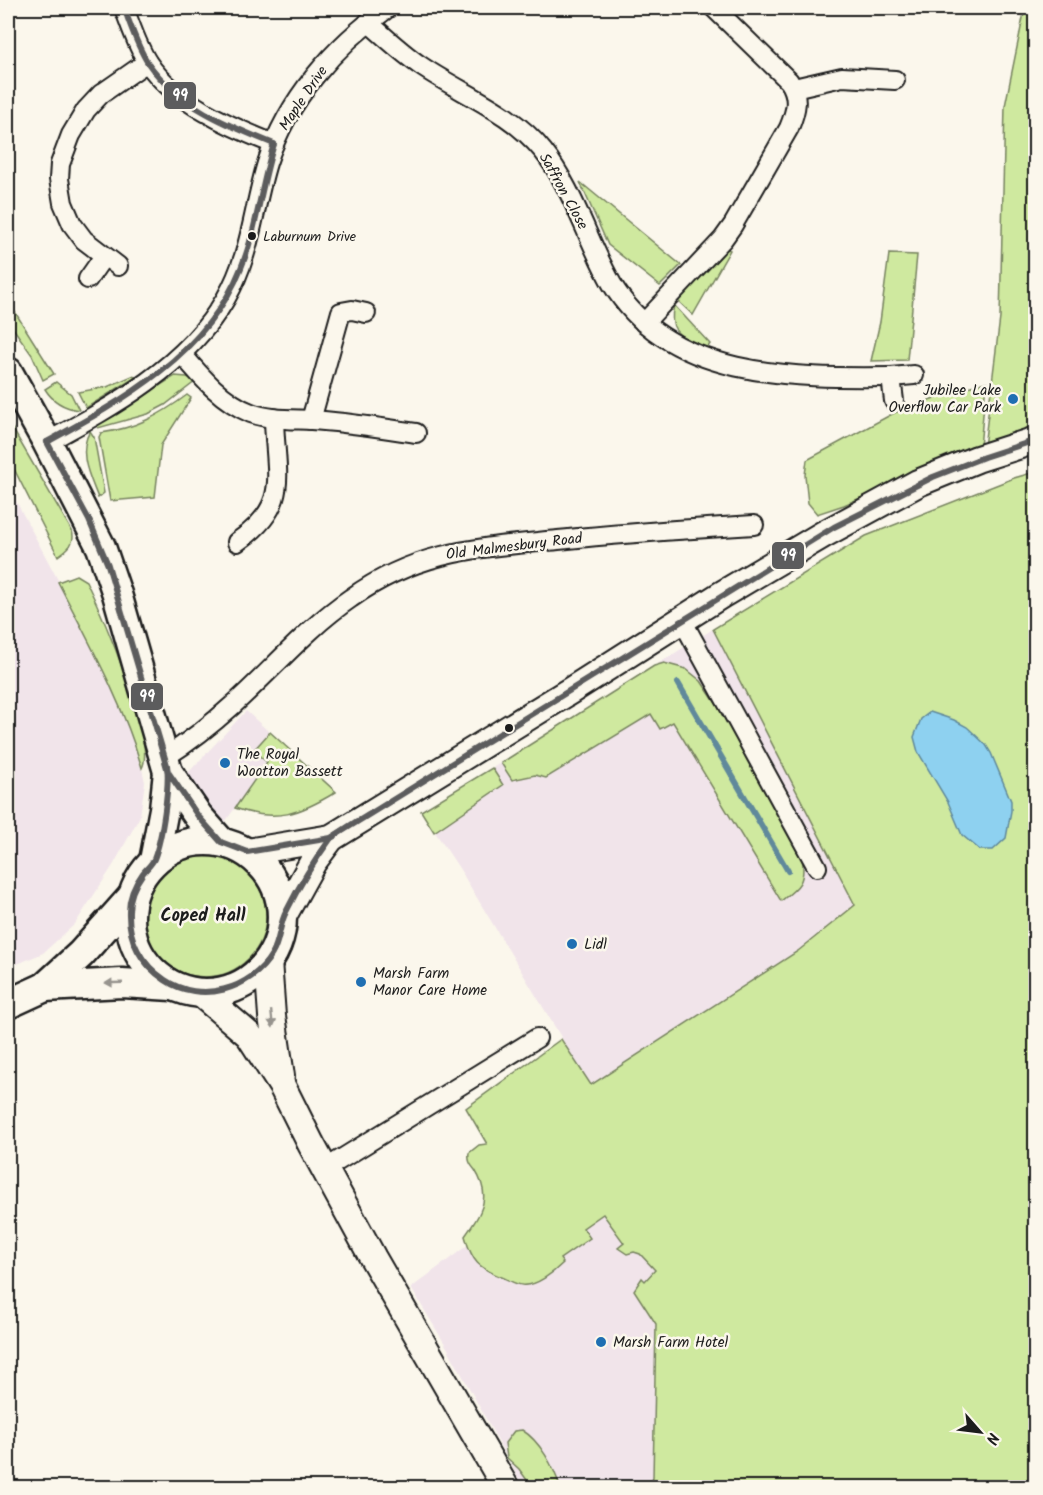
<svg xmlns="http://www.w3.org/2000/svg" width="1043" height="1495" font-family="Kalam,sans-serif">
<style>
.built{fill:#f1e4ea}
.green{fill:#cfe99f;stroke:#76825e;stroke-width:1.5}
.water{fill:#8ed1f0;stroke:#60899b;stroke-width:1.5}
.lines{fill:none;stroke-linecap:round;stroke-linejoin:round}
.stream{stroke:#60899b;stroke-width:6}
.street-casing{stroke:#1c1c1c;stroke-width:22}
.secondary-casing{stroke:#1c1c1c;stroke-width:30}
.primary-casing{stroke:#1c1c1c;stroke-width:33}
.street{stroke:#fbf7ec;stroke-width:18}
.secondary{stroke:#fbf7ec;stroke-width:26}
.primary{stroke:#fbf7ec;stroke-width:28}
.bus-1-casing{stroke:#fbf7ec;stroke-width:10}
.bus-1{stroke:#5c5c5d;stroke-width:6}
.oneway{fill:#97948e}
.bus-dot{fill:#1c1c1c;stroke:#fbf7ec;stroke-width:2}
.poi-dot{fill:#1f6fb2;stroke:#fbf7ec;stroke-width:2}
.labels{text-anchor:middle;stroke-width:5;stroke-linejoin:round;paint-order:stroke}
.bus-label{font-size:14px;fill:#1c1c1c;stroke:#fbf7ec;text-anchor:start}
.street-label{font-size:15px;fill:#1c1c1c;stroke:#fbf7ec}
.poi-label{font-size:15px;fill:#1c1c1c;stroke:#fbf7ec;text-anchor:start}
.quarter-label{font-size:18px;font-weight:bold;fill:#1c1c1c;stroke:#fbf7ec}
.line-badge{stroke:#fbf7ec;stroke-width:2}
.badge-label{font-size:16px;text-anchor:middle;font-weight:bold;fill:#fff}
</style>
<rect width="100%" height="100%" fill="#fbf7ec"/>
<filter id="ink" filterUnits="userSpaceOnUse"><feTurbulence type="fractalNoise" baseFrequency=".0167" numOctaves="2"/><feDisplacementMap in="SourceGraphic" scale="12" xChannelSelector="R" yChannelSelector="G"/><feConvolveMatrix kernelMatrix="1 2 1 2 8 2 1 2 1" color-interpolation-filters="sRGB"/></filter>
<g filter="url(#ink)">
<g class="built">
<path d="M8,486L99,657L135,738L145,782L140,816L114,864L75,924L43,953L8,968Z"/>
<path d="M713,629L855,905L798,951L590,1085L459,868L421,811L517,753Z"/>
<path d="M246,711L336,792L304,809L278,816L253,814L235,808L225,822L207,811L187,774Z"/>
<path d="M522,1204L609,1206L661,1273L638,1295L656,1324L653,1478L648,1487H523L448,1349L411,1288Z"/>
</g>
<g class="green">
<path d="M1025,8H1035V425L984,447L1000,318L1005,106Z"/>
<path d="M580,182L681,265L660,286L608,245Z"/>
<path d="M726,248L730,250L693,315L678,301C691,281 712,268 726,248Z"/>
<path d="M889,254L917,255L907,360L871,361L880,322Z"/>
<path d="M8,301L54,374L43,380L32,355L8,321Z"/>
<path d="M674,305L710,344L708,347L703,349C682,337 667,333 674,305Z"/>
<path d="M132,376L136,377L86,408L78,392L107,387Z"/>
<path d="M175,376L187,377L196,381L165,405L148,414L98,428L96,425Z"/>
<path d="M56,382L71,394L79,410C64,408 53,402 45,389Z"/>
<path d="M986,382L980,447L844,505L817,514L808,503L805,475L807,460L894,413L956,390Z"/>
<path d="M187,395L191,398L161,445L155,497L110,501L99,437L101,433C136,428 159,416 187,395Z"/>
<path d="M8,421L72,531C76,543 68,549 58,556L8,457Z"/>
<path d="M90,431L94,437L104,493L98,498C90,477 77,453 90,431Z"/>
<path d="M1035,472V1487H648L653,1478L656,1324L634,1290L642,1278L645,1281L655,1270L640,1254L634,1252L627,1254L618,1248L624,1243L603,1214L583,1228L590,1238L560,1259L563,1263C554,1272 536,1287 522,1285C516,1285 509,1280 504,1278C478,1268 472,1262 465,1236C482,1212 492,1197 475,1170C470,1164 468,1161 469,1153L479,1145L487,1144L466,1108L561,1039L591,1085L798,951L855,905L713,629L866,536L1014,478Z"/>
<path d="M76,575L86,581C101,612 157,740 142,768C123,703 89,642 58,582Z"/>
<path d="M664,663L686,669L701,681L721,711L802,858C806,882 799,887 781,901L673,722L660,729L651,714L546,778L535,775L512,780L501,763L654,666Z"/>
<path d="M270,732L336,792C300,814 276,823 235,808L267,762L253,751Z"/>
<path d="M492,768L503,785L434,832L421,811Z"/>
<circle cx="205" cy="916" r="61"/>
<path d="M522,1430C540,1441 554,1467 560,1487H532L519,1469L507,1458L505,1443L514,1431Z"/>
</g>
<path class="water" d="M930,712L954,720L967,727L986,745L991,753L1011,801V811L1006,838L993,850H980L962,835L948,802L918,752L914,737L921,719Z"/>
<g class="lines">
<path class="stream" d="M678,683L788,871"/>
<defs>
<g id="street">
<path d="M124,8C131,26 137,46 148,63C174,102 231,127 274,144"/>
<path d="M368,22C385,37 402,53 421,66C462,94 511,111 543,151C573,188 588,242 612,284C669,379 793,378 891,377"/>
<path d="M794,88L842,77L895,80"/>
<path d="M118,266L84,240L72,224L63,203L59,179L60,164L71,135L86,110L101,94L147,62"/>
<path d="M88,279L104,256"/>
<path d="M644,323L723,239L733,225L789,128C796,111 800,97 789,81L714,8"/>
<path d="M182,354C201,377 223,402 251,413C270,420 291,419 311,420C346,422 381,428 416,433"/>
<path d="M894,401L891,377L914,375"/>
<path d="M311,420L341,312L352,310L366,313"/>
<path d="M47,442C114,406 187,366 226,298C251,255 253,209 267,163C287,100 335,45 388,8"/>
<path d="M237,542C292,505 275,475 274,418"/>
<path d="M682,620L817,867"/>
<path d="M164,758C189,742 211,725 233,705C272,670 307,628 351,598C418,550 479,548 558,540C623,533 688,529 754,525"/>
<path d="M325,1169L537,1038"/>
</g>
<g id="secondary">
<path d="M247,852L331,838L570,691L721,595L824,534L918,483L977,459L1036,440"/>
<path d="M282,918L313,862L331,838"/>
<path d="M268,961L272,1016L281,1076"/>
<path d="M200,993L249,1035L282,1086L311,1144L373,1258L506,1488"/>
</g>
<g id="primary">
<path d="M8,372L47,442L101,547L117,594L168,772L164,809L154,861"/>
<path d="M168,772L198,816L221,842"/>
<circle cx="206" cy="917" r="76"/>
<path d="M45,987L122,983L172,986"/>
<path d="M8,1004L45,987L81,954L131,898"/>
</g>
</defs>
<use href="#street" class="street-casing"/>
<use href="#secondary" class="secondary-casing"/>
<use href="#primary" class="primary-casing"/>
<use href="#street" class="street"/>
<use href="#secondary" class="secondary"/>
<use href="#primary" class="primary"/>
<defs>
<g id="bus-1">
<path d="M124,8C131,26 137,46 148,63C177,105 229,126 274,144"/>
<path d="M47,442L89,520L108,565L167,765C170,786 162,839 154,859C152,864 147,868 143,873C135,884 129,898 129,911C128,940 141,964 165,980C200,1004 251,990 272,954C280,941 279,925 286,912C299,886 314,861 331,838L834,527L933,477L984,457L1036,440"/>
<path d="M47,442C124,400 207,354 241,268C257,229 261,185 274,144"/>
<path d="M160,744L168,772L198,816L221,842L247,852L331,838L357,821"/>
</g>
</defs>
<use href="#bus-1" class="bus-1-casing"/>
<use href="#bus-1" class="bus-1"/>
</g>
<defs><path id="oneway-solid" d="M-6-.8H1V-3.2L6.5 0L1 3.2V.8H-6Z" transform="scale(1.5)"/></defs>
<g class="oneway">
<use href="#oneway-solid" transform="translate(114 983) rotate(178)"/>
<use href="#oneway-solid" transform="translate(272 1019) rotate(84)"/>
</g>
</g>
<g class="bus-dot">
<circle cx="252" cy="236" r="5"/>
<circle cx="509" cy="728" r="5"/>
</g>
<g class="poi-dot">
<circle cx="1013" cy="399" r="6"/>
<circle cx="225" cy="763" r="6"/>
<circle cx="572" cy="944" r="6"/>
<circle cx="361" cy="982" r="6"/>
<circle cx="601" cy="1342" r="6"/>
</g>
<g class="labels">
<g class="bus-label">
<text x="263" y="241">Laburnum Drive</text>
</g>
<g class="street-label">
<text transform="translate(303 98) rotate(-56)" y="5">Maple Drive</text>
<text transform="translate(564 191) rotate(61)" y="5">Saffron Close</text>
<text transform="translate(514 546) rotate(-7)" y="5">Old Malmesbury Road</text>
</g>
<g class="poi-label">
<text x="1001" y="395" text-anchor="end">Jubilee Lake<tspan x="1001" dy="17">Overflow Car Park</tspan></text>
<text x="237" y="759">The Royal<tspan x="237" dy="17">Wootton Bassett</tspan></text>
<text x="584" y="949">Lidl</text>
<text x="373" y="978">Marsh Farm<tspan x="373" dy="17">Manor Care Home</tspan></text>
<text x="613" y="1347">Marsh Farm Hotel</text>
</g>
<g class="quarter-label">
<text x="203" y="921">Coped Hall</text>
</g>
</g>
<g class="line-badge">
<rect x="163" y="81" width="34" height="29" rx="6" fill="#5c5c5d"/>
<rect x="771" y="541" width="34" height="29" rx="6" fill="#5c5c5d"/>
<rect x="130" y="682" width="34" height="29" rx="6" fill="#5c5c5d"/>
</g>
<g class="badge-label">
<text x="180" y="101">99</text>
<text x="788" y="561">99</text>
<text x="147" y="702">99</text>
</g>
<rect width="1043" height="1495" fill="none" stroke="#fbf7ec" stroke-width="30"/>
<rect x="15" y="15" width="1013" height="1465" fill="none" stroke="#1c1c1c" stroke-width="2" filter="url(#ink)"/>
<g transform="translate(980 1432) rotate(118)" stroke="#fbf7ec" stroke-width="4.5" paint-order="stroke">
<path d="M0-4.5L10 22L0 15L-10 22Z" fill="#1c1c1c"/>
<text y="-9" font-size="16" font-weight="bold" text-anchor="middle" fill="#1c1c1c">N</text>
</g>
</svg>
